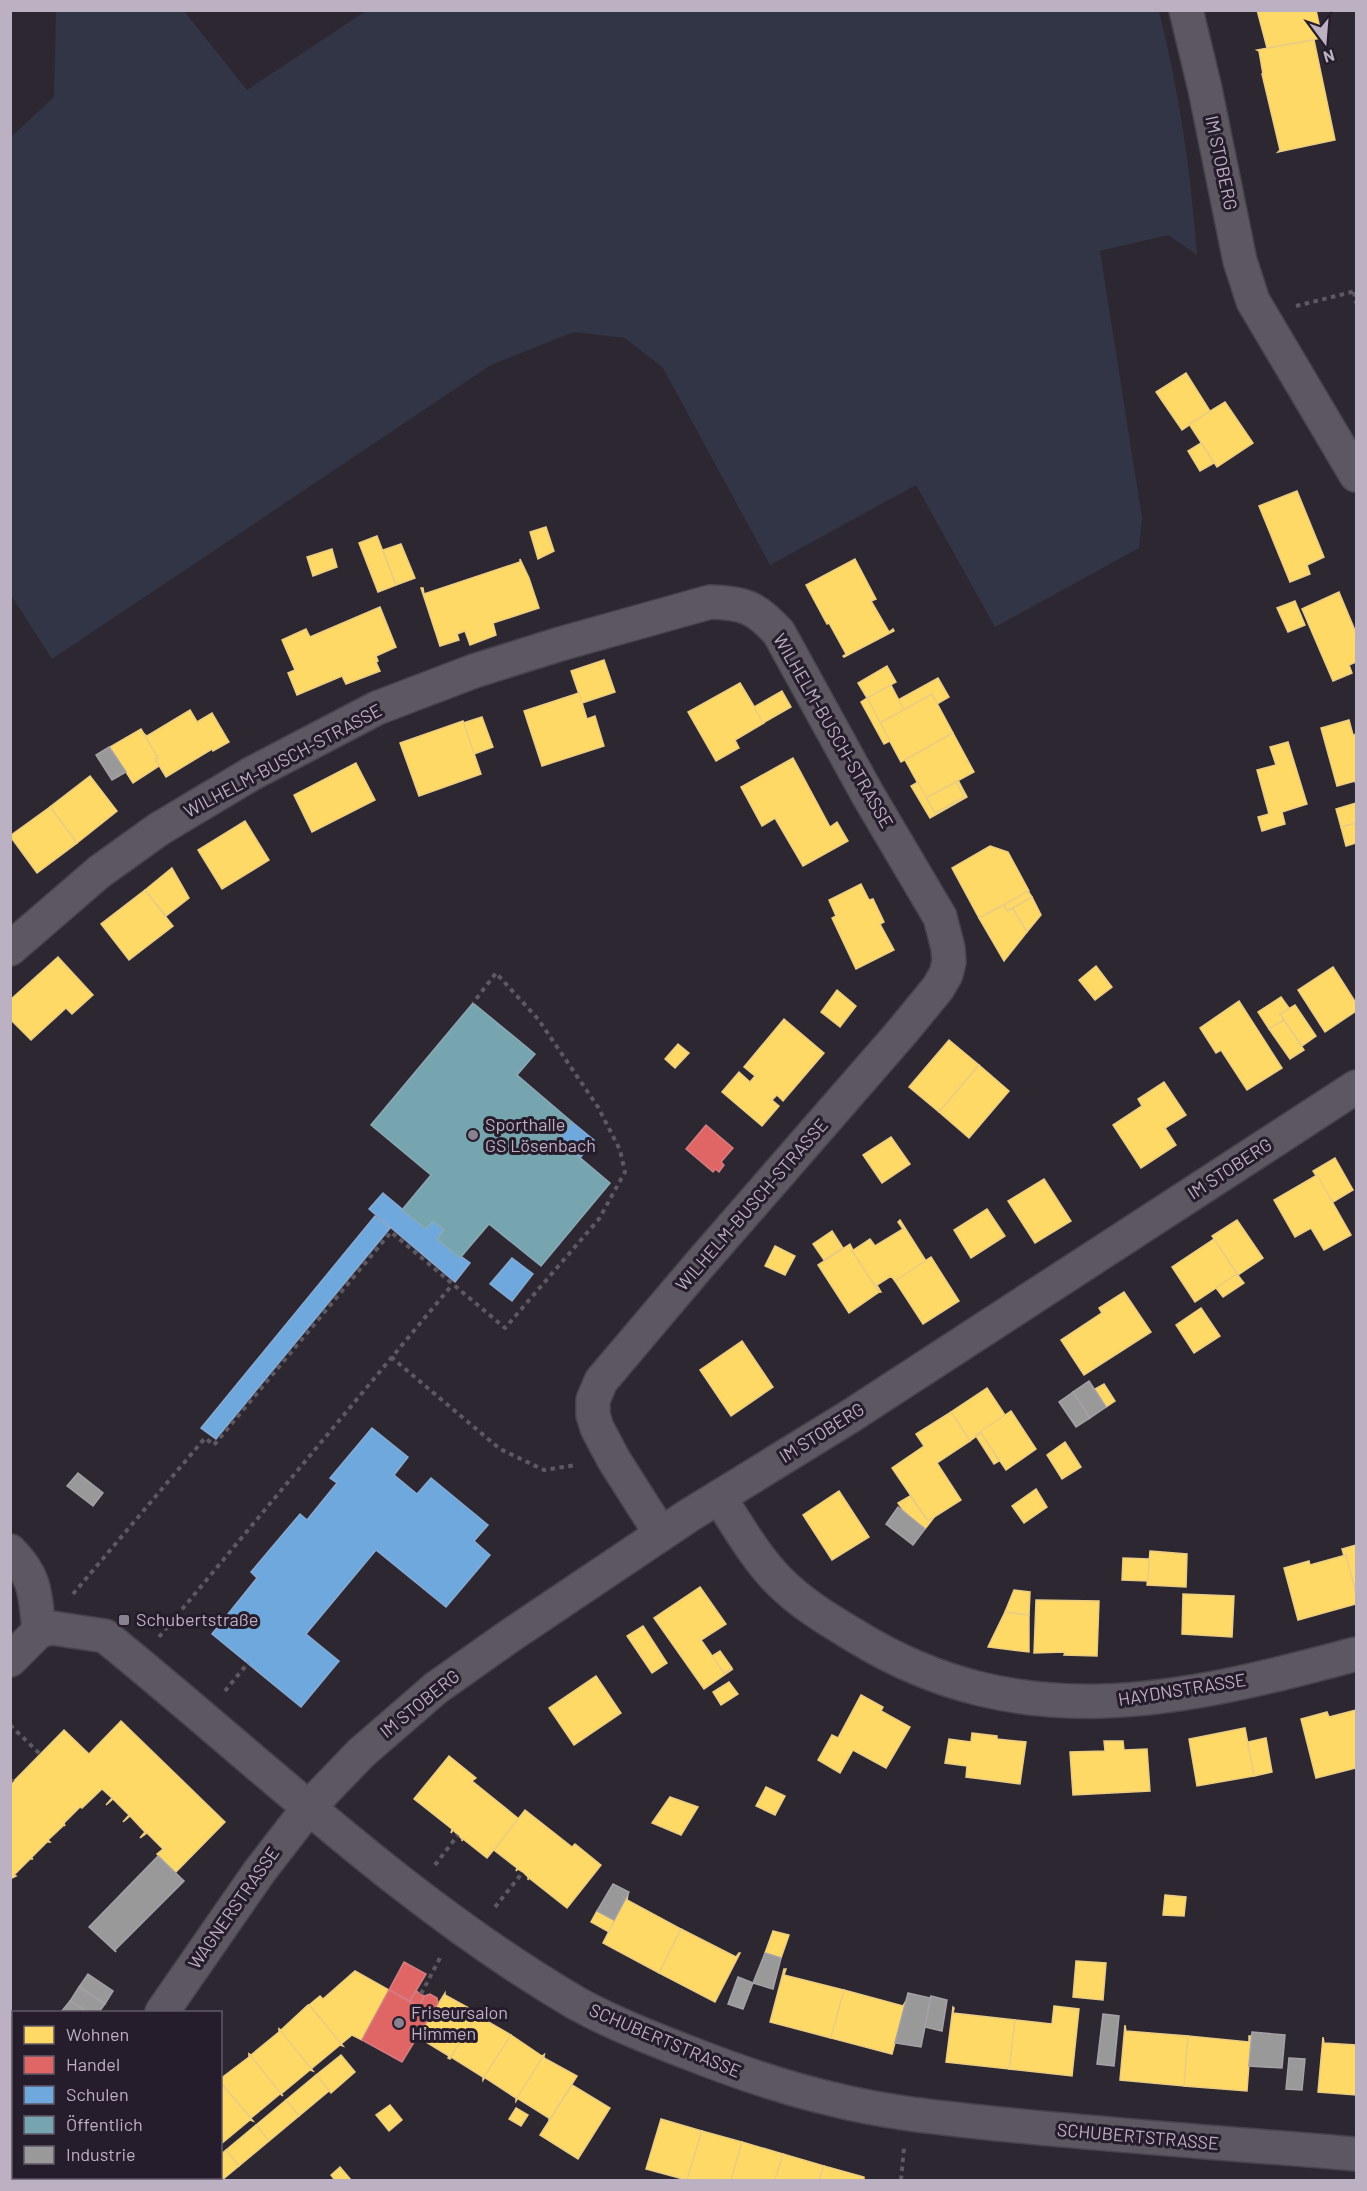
<svg xmlns="http://www.w3.org/2000/svg" width="1367" height="2191" font-family="Barlow,sans-serif">
<style>
.green{fill:#323545}
.homes{fill:#ffd966;stroke:#ebcd82;stroke-width:1.5}
.shops{fill:#e06666;stroke:#d57c82;stroke-width:1.5}
.schools{fill:#6fa8dc;stroke:#86abd4;stroke-width:1.5}
.public{fill:#76a5af;stroke:#8ba9b5;stroke-width:1.5}
.industry{fill:#999;stroke:#a4a0a6;stroke-width:1.5}
.lines{fill:none;stroke-linecap:round;stroke-linejoin:round}
.minor-casing{stroke:#47434b;stroke-width:36}
.path{stroke:#5e5961;stroke-width:4;stroke-dasharray:4.5 4.5;stroke-linecap:butt}
.minor{stroke:#5c5761;stroke-width:33}
.poi-dot{fill:#8a8190;stroke:#251c2c;stroke-width:2}
.labels{text-anchor:middle;stroke-width:6;stroke-linejoin:round;paint-order:stroke}
.street-label{font-size:18px;fill:#bcb1c3;stroke:#251c2c}
.poi-label{font-size:18px;fill:#bcb1c3;stroke:#251c2c;text-anchor:start}
</style>
<rect width="100%" height="100%" fill="#2d2732"/>
<path class="green" d="M56,11H184L247,90L366,11H1159C1179,91 1191,172 1197,255L1168,235L1100,251L1142,518L1139,548L995,627L916,485L770,565L663,368L625,338L574,332L491,365L52,659L11,595L10,138L54,97Z"/>
<g class="homes">
<path d="M1257,10H1316L1322,38L1267,48Z"/>
<path d="M1314,40L1335,140L1278,152L1280,150L1262,74H1263L1259,51L1257,50Z"/>
<path d="M1186,373L1210,411L1182,430L1156,392Z"/>
<path d="M1225,402L1253,443L1217,467L1189,424Z"/>
<path d="M1201,443L1214,463L1200,471L1188,451Z"/>
<path d="M1297,491L1324,557L1307,565L1310,574L1290,582L1259,506Z"/>
<path d="M546,527L554,551L538,559L530,532Z"/>
<path d="M377,536L396,585L378,592L359,543Z"/>
<path d="M401,544L415,578L396,585L383,550Z"/>
<path d="M332,549L337,567L313,576L307,557Z"/>
<path d="M520,559L529,578L539,608L493,623L496,635L470,645L465,631L457,634L459,640L440,646L421,588H423L424,594L520,562Z"/>
<path d="M855,559L876,599L871,601L889,632L893,629L894,631L844,657L843,656L846,654L829,623L827,624L806,585Z"/>
<path d="M1339,592L1356,633V662L1349,665L1352,673L1333,681L1302,609Z"/>
<path d="M1295,601L1305,625L1288,632L1277,608Z"/>
<path d="M380,607L396,647L376,656L378,661L376,662L380,671L346,684L342,676L297,695L288,673L295,670L282,640L306,629L310,637Z"/>
<path d="M604,660L615,692L582,703L571,671Z"/>
<path d="M887,666L896,682L867,698L858,683Z"/>
<path d="M938,678L949,697L937,704L932,694L904,710L898,700Z"/>
<path d="M740,683L764,723L735,740L739,748L716,761L688,712Z"/>
<path d="M891,685L904,710L880,723L867,698Z"/>
<path d="M782,691L791,707L763,723L754,707Z"/>
<path d="M579,693L587,719L595,716L604,746L542,766L524,711Z"/>
<path d="M932,694L953,733L901,762L880,723Z"/>
<path d="M867,698L890,741L884,744L861,702Z"/>
<path d="M190,710L197,722L212,713L229,742L213,751L212,749L166,777L155,759L158,758L143,733L147,736Z"/>
<path d="M482,717L493,747L474,754L463,723Z"/>
<path d="M1349,720L1353,735L1356,734V785L1355,781L1337,786L1321,728Z"/>
<path d="M463,721L481,774L419,796L400,743Z"/>
<path d="M141,729L158,758L155,759L159,766L133,783L110,747Z"/>
<path d="M953,733L974,772L926,798L905,760Z"/>
<path d="M1288,742L1307,804L1282,812L1285,824L1262,831L1258,817L1269,814L1257,770L1276,765L1270,747Z"/>
<path d="M793,758L830,827L837,822L848,841L803,866L775,818L762,826L741,787Z"/>
<path d="M356,763L375,800L312,832L294,795Z"/>
<path d="M90,776L117,811L77,843L50,807Z"/>
<path d="M958,780L967,797L930,818L911,786L918,782L935,813L964,797L956,782Z"/>
<path d="M956,782L964,797L935,813L926,798Z"/>
<path d="M1356,803V823L1341,827L1336,809Z"/>
<path d="M50,807L77,843L37,873L10,836Z"/>
<path d="M245,821L269,860L222,889L198,850Z"/>
<path d="M1356,823V843L1346,846L1341,827Z"/>
<path d="M990,846L1008,852L1029,891L979,918L952,868Z"/>
<path d="M172,868L189,898L166,916L145,890Z"/>
<path d="M861,884L869,900L873,899L884,922L880,924L894,950L856,969L832,918L836,916L829,900Z"/>
<path d="M145,890L173,926L129,960L101,924Z"/>
<path d="M1028,891L1032,897L1007,911L1004,905Z"/>
<path d="M1032,897L1041,915L1027,932L1013,908Z"/>
<path d="M1004,905L1007,911L1013,909L1027,932L1004,961L979,918Z"/>
<path d="M58,957L93,995L72,1014L66,1008L31,1040L10,1019V1000Z"/>
<path d="M1096,966L1112,987L1095,1000L1079,980Z"/>
<path d="M1333,967L1356,1003V1011L1325,1032L1298,990Z"/>
<path d="M837,990L856,1006L840,1027L821,1012Z"/>
<path d="M1281,997L1289,1008L1280,1014L1284,1020L1269,1029L1258,1012Z"/>
<path d="M1239,1001L1282,1068L1247,1090L1221,1050L1216,1053L1200,1028Z"/>
<path d="M1295,1005L1316,1036L1302,1046L1280,1014Z"/>
<path d="M784,1019L824,1053L783,1101L777,1095L772,1100L779,1106L762,1126L722,1092L739,1072L750,1082L755,1076L744,1067Z"/>
<path d="M1284,1020L1304,1050L1290,1059L1269,1029Z"/>
<path d="M949,1040L979,1065L939,1112L909,1087Z"/>
<path d="M678,1044L689,1053L675,1068L665,1059Z"/>
<path d="M979,1065L1009,1091L969,1138L939,1112Z"/>
<path d="M1164,1082L1186,1115L1165,1128L1176,1145L1141,1168L1113,1125L1142,1106L1138,1099Z"/>
<path d="M891,1137L910,1164L882,1183L863,1155Z"/>
<path d="M1335,1158L1353,1190L1333,1202L1313,1171Z"/>
<path d="M1317,1175L1351,1235L1324,1250L1311,1228L1295,1237L1274,1200Z"/>
<path d="M1044,1179L1071,1221L1035,1243L1008,1201Z"/>
<path d="M987,1209L1005,1236L971,1258L954,1230Z"/>
<path d="M900,1220L926,1261L895,1281L891,1276L877,1285L881,1292H879L852,1251L870,1239L875,1246L903,1229L898,1222Z"/>
<path d="M1237,1220L1263,1258L1238,1275L1212,1236Z"/>
<path d="M832,1231L843,1248L824,1260L813,1244Z"/>
<path d="M1214,1239L1237,1274L1195,1302L1172,1267Z"/>
<path d="M850,1244L853,1250L852,1251L879,1292L849,1313L818,1265Z"/>
<path d="M775,1246L795,1256L785,1275L765,1266Z"/>
<path d="M931,1257L959,1301L923,1324L895,1281Z"/>
<path d="M1237,1274L1244,1283L1223,1297L1216,1288Z"/>
<path d="M1124,1292L1151,1332L1084,1375L1061,1340L1102,1313L1099,1308Z"/>
<path d="M1201,1308L1220,1336L1194,1353L1176,1325Z"/>
<path d="M742,1341L773,1387L731,1416L700,1370Z"/>
<path d="M1104,1384L1115,1401L1106,1407L1095,1389Z"/>
<path d="M987,1388L1005,1415L970,1441L951,1412Z"/>
<path d="M1011,1411L1036,1449L1006,1470L981,1433L975,1435Z"/>
<path d="M951,1412L970,1441L937,1463L961,1500L928,1521L892,1468L924,1446L916,1434Z"/>
<path d="M981,1433L999,1461L994,1464L976,1436Z"/>
<path d="M1065,1442L1081,1467L1062,1479L1047,1455Z"/>
<path d="M1036,1489L1047,1507L1024,1523L1012,1506Z"/>
<path d="M839,1491L869,1537L832,1560L803,1515Z"/>
<path d="M910,1496L928,1521L935,1516L925,1529L906,1514L898,1503Z"/>
<path d="M1356,1545V1594L1346,1555L1344,1556L1342,1549Z"/>
<path d="M1150,1551L1187,1554L1186,1587L1147,1585Z"/>
<path d="M1346,1555L1356,1594V1604L1298,1620L1284,1568L1309,1561L1310,1565Z"/>
<path d="M1123,1558L1149,1559L1148,1581L1122,1580Z"/>
<path d="M700,1587L726,1624L701,1640L724,1673L733,1669L704,1689L654,1618Z"/>
<path d="M1014,1590L1030,1592L1029,1615L1005,1612Z"/>
<path d="M1183,1594L1234,1596L1232,1637L1182,1634Z"/>
<path d="M1036,1600L1099,1601L1097,1656L1064,1655L1065,1652L1034,1653Z"/>
<path d="M1005,1612L1029,1615V1652L988,1647Z"/>
<path d="M643,1626L667,1663L652,1673L627,1636Z"/>
<path d="M720,1651L732,1668L724,1673L712,1656Z"/>
<path d="M596,1676L621,1713L574,1745L549,1708Z"/>
<path d="M729,1682L738,1694L721,1705L713,1692Z"/>
<path d="M861,1695L883,1707L881,1711L910,1727L886,1768L853,1750L840,1773L818,1760L832,1735L838,1738Z"/>
<path d="M1356,1710V1768L1316,1778L1301,1719L1327,1712L1329,1717Z"/>
<path d="M121,1721L225,1822L175,1873L157,1854L163,1849L147,1833L140,1838L145,1832L130,1816L123,1822L129,1815L113,1799L106,1805L112,1798L102,1789L82,1808L80,1807L64,1823L65,1826L64,1825L48,1840L50,1842H47L31,1858L33,1859H30L14,1875L16,1876L10,1879V1785L64,1730L89,1754Z"/>
<path d="M1245,1728L1254,1776L1197,1786L1189,1739Z"/>
<path d="M972,1733L997,1736V1739L1026,1742L1020,1784L966,1777L967,1766L945,1763L949,1739L971,1742Z"/>
<path d="M1266,1738L1272,1772L1254,1776L1248,1742Z"/>
<path d="M1104,1741H1123L1124,1750L1147,1749L1150,1791L1073,1795L1070,1752L1105,1751Z"/>
<path d="M449,1756L476,1778L472,1781L519,1819L487,1858L463,1839L462,1841V1839L453,1830L451,1833L452,1829L414,1799Z"/>
<path d="M766,1787L785,1796L775,1815L756,1806Z"/>
<path d="M670,1797L698,1807L681,1835L652,1823Z"/>
<path d="M525,1810L572,1847L575,1844L601,1865L567,1908L529,1878L528,1880V1877L523,1872L518,1869L516,1871L517,1868L494,1850Z"/>
<path d="M628,1894L627,1900L681,1929L659,1973L603,1943Z"/>
<path d="M1165,1895L1186,1897L1184,1916L1163,1915Z"/>
<path d="M597,1911L614,1920L609,1932L591,1922Z"/>
<path d="M681,1929L736,1957L739,1953H740L715,2002L659,1973Z"/>
<path d="M773,1931L789,1935L781,1958L765,1953Z"/>
<path d="M1076,1961L1106,1963L1103,2000L1073,1997Z"/>
<path d="M784,1969H786L784,1975L844,1990L831,2038L770,2022Z"/>
<path d="M355,1971L389,1990L362,2040L352,2035L341,2044L309,2005L320,1996L323,1999Z"/>
<path d="M844,1990L903,2006L906,2001L892,2054L831,2038Z"/>
<path d="M445,1993V1995L478,2013L450,2059L448,2058L449,2056L418,2037L416,2039Z"/>
<path d="M308,2005H309L343,2046L340,2045L311,2069L279,2029L281,2030Z"/>
<path d="M1054,2006L1079,2009L1072,2076L1009,2069L1015,2020L1052,2024Z"/>
<path d="M953,2007L954,2008L953,2013L1015,2020L1009,2069L946,2062Z"/>
<path d="M478,2013V2016L511,2035L483,2080V2077L451,2057Z"/>
<path d="M1125,2025L1126,2031L1188,2036L1184,2086L1120,2080Z"/>
<path d="M279,2029L313,2071L310,2070L281,2094L249,2054L251,2055L279,2032Z"/>
<path d="M511,2035L542,2056L544,2055L516,2101V2098L484,2077Z"/>
<path d="M1188,2036L1249,2042V2036H1251L1247,2091L1184,2086Z"/>
<path d="M1323,2037L1324,2043L1356,2045V2095L1318,2092Z"/>
<path d="M249,2054L283,2096L280,2094L251,2118L220,2082V2079L249,2057Z"/>
<path d="M341,2055L355,2072L331,2093L316,2075Z"/>
<path d="M544,2055V2058L577,2076L549,2121V2118L517,2098Z"/>
<path d="M10,2074L14,2076V2121L10,2119Z"/>
<path d="M316,2075L329,2091L299,2116L286,2100Z"/>
<path d="M220,2082L253,2121L250,2120L221,2144Z"/>
<path d="M572,2085L610,2108L578,2159L540,2135Z"/>
<path d="M286,2100L299,2116L269,2141L256,2125Z"/>
<path d="M390,2105L402,2120L389,2131L376,2115Z"/>
<path d="M516,2108L528,2115L521,2126L509,2119Z"/>
<path d="M661,2119L702,2131L687,2180L646,2169Z"/>
<path d="M256,2125L269,2141L239,2166L226,2150Z"/>
<path d="M702,2131L742,2142L731,2180H687Z"/>
<path d="M742,2142L783,2154L775,2180H731Z"/>
<path d="M226,2150L239,2166L222,2180H204L199,2178H220V2155Z"/>
<path d="M783,2154L824,2166L819,2180H775Z"/>
<path d="M824,2166L864,2177V2180H819Z"/>
<path d="M340,2167L351,2180H335L331,2175Z"/>
</g>
<g class="shops">
<path d="M706,1125L733,1148L721,1162L724,1165L719,1172L715,1169L713,1172L686,1149Z"/>
<path d="M404,1962L426,1974L410,2001L389,1990Z"/>
<path d="M389,1990L419,2007L424,1996L430,1994L437,1998L438,2003L402,2062L362,2040Z"/>
<path d="M416,1991L424,1996L419,2007L410,2001Z"/>
</g>
<g class="schools">
<path d="M572,1122L594,1140L580,1158L558,1139Z"/>
<path d="M383,1193L426,1229L433,1221L444,1230L437,1239L470,1263L455,1282L369,1209Z"/>
<path d="M375,1216L390,1228L216,1439L201,1428Z"/>
<path d="M512,1258L533,1274L512,1301L490,1284Z"/>
<path d="M372,1428L408,1457L394,1475L417,1494L431,1478L488,1525L474,1541L490,1555L446,1607L376,1550L306,1634L339,1661L301,1707L212,1634L257,1578L251,1572L300,1514L307,1520L337,1483L330,1478Z"/>
</g>
<path class="public" d="M473,1003L535,1054L517,1075L572,1122L558,1139L610,1183L541,1266L489,1224L460,1258L437,1239L444,1230L433,1221L426,1229L402,1210L431,1175L371,1125Z"/>
<g class="industry">
<path d="M109,747L126,772L112,780L96,755Z"/>
<path d="M1089,1381L1106,1407L1090,1418L1073,1392Z"/>
<path d="M1073,1392L1090,1418L1076,1427L1059,1402Z"/>
<path d="M78,1473L103,1493L93,1506L67,1486Z"/>
<path d="M898,1507L925,1529L913,1545L886,1524Z"/>
<path d="M158,1856L184,1881L115,1950L116,1952L89,1927Z"/>
<path d="M613,1884L629,1892L614,1920L597,1911Z"/>
<path d="M765,1953L781,1958L773,1989L753,1983Z"/>
<path d="M88,1974L113,1991L105,2004L79,1987Z"/>
<path d="M738,1977L753,1983L743,2009L728,2004Z"/>
<path d="M79,1987L105,2004L99,2012H87L70,2001Z"/>
<path d="M908,1993L930,1998L931,1996L921,2047L895,2043Z"/>
<path d="M931,1996L947,2000L942,2031L925,2027Z"/>
<path d="M70,2001L87,2012H61Z"/>
<path d="M1103,2014L1119,2016L1114,2066L1097,2064Z"/>
<path d="M1252,2032L1285,2035L1282,2068L1249,2066Z"/>
<path d="M1289,2058L1305,2059L1302,2090L1286,2089Z"/>
</g>
<g class="lines">
<defs>
<g id="minor">
<path d="M1186,10L1205,89L1240,261L1253,301L1356,475"/>
<path d="M10,949L99,872L159,829L251,774L377,708L474,671L560,644L710,602C744,603 756,607 779,633L868,795L940,917L948,948L949,962L946,974L938,988L901,1033L700,1264L601,1381L593,1400V1415L597,1428L614,1460L661,1534"/>
<path d="M719,1497C738,1526 755,1557 780,1582C803,1605 829,1620 857,1637C1022,1738 1182,1701 1356,1654"/>
<path d="M10,1551C37,1578 35,1595 39,1631"/>
<path d="M39,1631L52,1628L105,1636C258,1760 405,1903 576,2003C612,2023 653,2039 692,2054C738,2072 784,2088 832,2099C887,2113 943,2118 999,2124C1118,2136 1237,2144 1356,2154"/>
<path d="M10,1660L39,1631"/>
<path d="M162,2012L259,1872L310,1806L361,1753L436,1688L511,1635L688,1516L849,1417L1356,1087"/>
<path d="M48,2180L50,2178"/>
</g>
</defs>
<use href="#minor" class="minor-casing"/>
<g class="path">
<path d="M1354,292L1356,303"/>
<path d="M1296,306L1356,291"/>
<path d="M391,1357L500,1449L544,1470L576,1465"/>
<path d="M73,1594L205,1438L214,1445L391,1232L505,1328L599,1219L625,1172L620,1150L598,1107L538,1019L496,973L473,1003"/>
<path d="M159,1637L452,1285"/>
<path d="M225,1691L248,1663"/>
<path d="M10,1725L40,1754"/>
<path d="M10,1779L13,1782"/>
<path d="M435,1865L458,1835"/>
<path d="M495,1907L523,1872"/>
<path d="M421,1994L440,1958"/>
<path d="M167,2178L171,2180"/>
<path d="M901,2180L904,2148"/>
</g>
<use href="#minor" class="minor"/>
</g>
<g class="poi-dot">
<circle cx="473" cy="1135" r="6"/>
<rect x="118" y="1614" width="12" height="12" rx="3"/>
<circle cx="399" cy="2023" r="6"/>
</g>
<g class="labels">
<g class="street-label">
<text transform="translate(1221 163) rotate(78)" y="6">IM STOBERG</text>
<text transform="translate(833 731) rotate(60)" y="6">WILHELM-BUSCH-STRASSE</text>
<text transform="translate(283 761) rotate(-28)" y="6">WILHELM-BUSCH-STRASSE</text>
<text transform="translate(1230 1169) rotate(-33)" y="6">IM STOBERG</text>
<text transform="translate(752 1205) rotate(-49)" y="6">WILHELM-BUSCH-STRASSE</text>
<text transform="translate(822 1433) rotate(-32)" y="6">IM STOBERG</text>
<text transform="translate(1182 1690) rotate(-9)" y="6">HAYDNSTRASSE</text>
<text transform="translate(420 1704) rotate(-39)" y="6">IM STOBERG</text>
<text transform="translate(234 1908) rotate(-55)" y="6">WAGNERSTRASSE</text>
<text transform="translate(665 2041) rotate(23)" y="6">SCHUBERTSTRASSE</text>
<text transform="translate(1138 2137) rotate(5)" y="6">SCHUBERTSTRASSE</text>
</g>
<g class="poi-label">
<text x="485" y="1131">Sporthalle<tspan x="485" dy="21">GS Lösenbach</tspan></text>
<text x="136" y="1626">Schubertstraße</text>
<text x="411" y="2019">Friseursalon<tspan x="411" dy="21">Himmen</tspan></text>
</g>
</g>
<rect width="1367" height="2191" fill="none" stroke="#bcb1c3" stroke-width="24"/>
<rect x="12" y="2011" width="210" height="168" fill="#251c2c" stroke="#615868" stroke-width="1.5"/>
<rect x="24" y="2026" width="30" height="18" fill="#ffd966" stroke="#615868" stroke-width="1.5"/>
<text x="66" y="2041" font-size="18" fill="#bcb1c3">Wohnen</text>
<rect x="24" y="2056" width="30" height="18" fill="#e06666" stroke="#615868" stroke-width="1.5"/>
<text x="66" y="2071" font-size="18" fill="#bcb1c3">Handel</text>
<rect x="24" y="2086" width="30" height="18" fill="#6fa8dc" stroke="#615868" stroke-width="1.5"/>
<text x="66" y="2101" font-size="18" fill="#bcb1c3">Schulen</text>
<rect x="24" y="2116" width="30" height="18" fill="#76a5af" stroke="#615868" stroke-width="1.5"/>
<text x="66" y="2131" font-size="18" fill="#bcb1c3">Öffentlich</text>
<rect x="24" y="2146" width="30" height="18" fill="#999999" stroke="#615868" stroke-width="1.5"/>
<text x="66" y="2161" font-size="18" fill="#bcb1c3">Industrie</text>
<g transform="translate(1325 42) rotate(164)" stroke="#251c2c" stroke-width="4.5" paint-order="stroke">
<path d="M0-4.5L10 22L0 15L-10 22Z" fill="#bcb1c3"/>
<text y="-9" font-size="16" font-weight="bold" text-anchor="middle" fill="#bcb1c3">N</text>
</g>
</svg>
